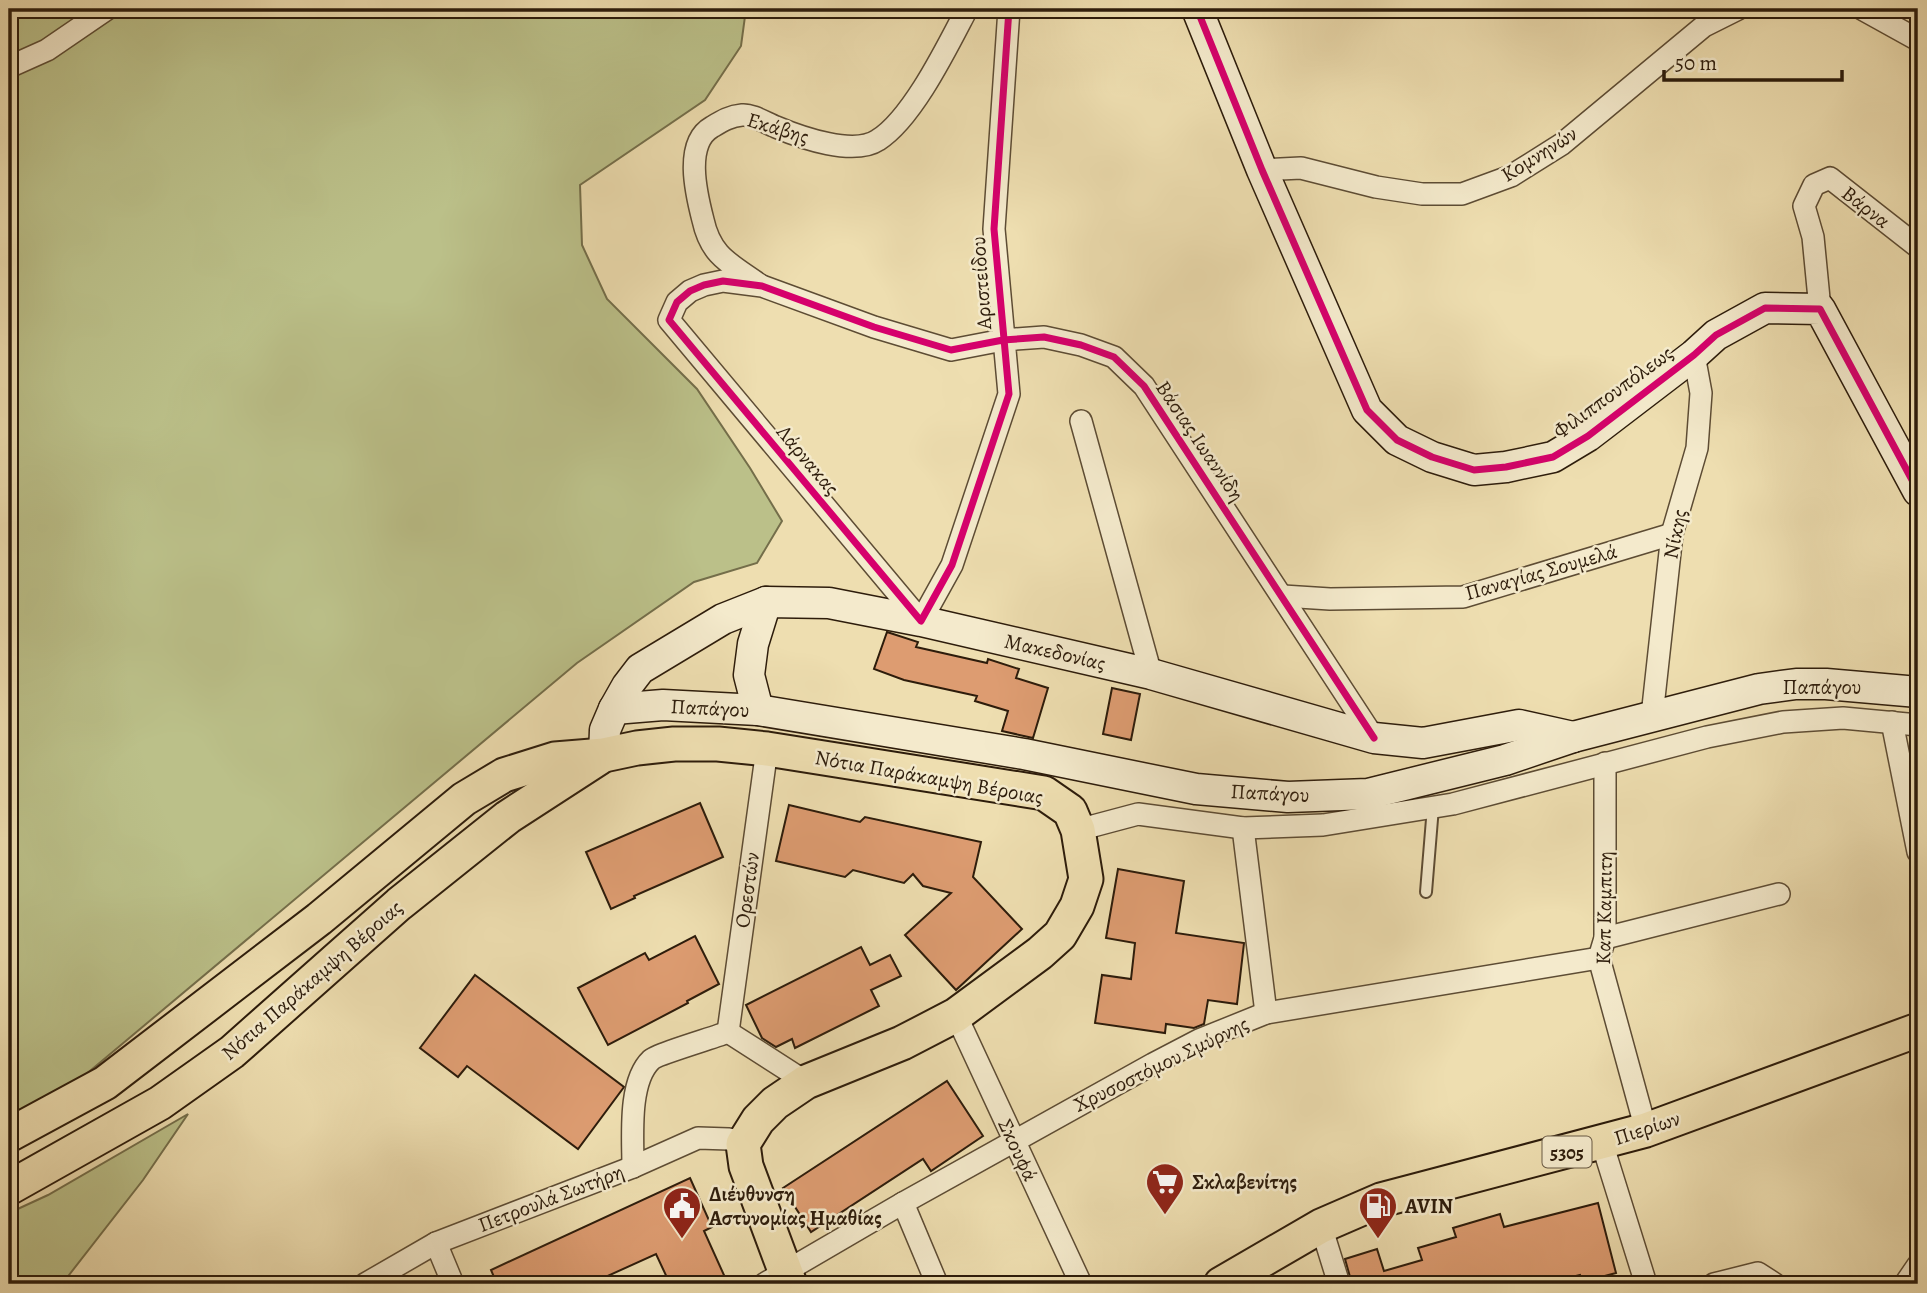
<svg xmlns="http://www.w3.org/2000/svg" width="1927" height="1293" font-family="Alegreya,serif">
<style>
.green{fill:#bbc089;stroke:#746e4a;stroke-width:2}
.building{fill:#dd9c71;stroke:#2d1c0b;stroke-width:2}
.lines{fill:none;stroke-linecap:round;stroke-linejoin:round}
.lane-casing{stroke:#5d4c34;stroke-width:14}
.street-casing{stroke:#5d4c34;stroke-width:24}
.secondary-casing{stroke:#2d1c0b;stroke-width:33}
.primary-casing{stroke:#2d1c0b;stroke-width:37}
.lane{stroke:#f4eacc;stroke-width:10}
.street{stroke:#f4eacc;stroke-width:21}
.secondary{stroke:#f4eacc;stroke-width:30}
.primary{stroke:#eedeb0;stroke-width:33}
.cycleway-casing{stroke:#f4eacc;stroke-width:11}
.cycleway{stroke:#d6006c;stroke-width:7}
.labels{text-anchor:middle;stroke-width:5;stroke-linejoin:round;paint-order:stroke}
.shield{fill:#f4eacc;stroke:#695a45;stroke-width:2}
.shield-label{font-size:19px;font-weight:bold;fill:#2d1c0b}
.street-label{font-size:21px;fill:#2d1c0b;stroke:#f4eacc}
.poi-label{font-size:21px;font-weight:bold;fill:#2d1c0b;stroke:#f4eacc;text-anchor:start}
</style>
<rect width="100%" height="100%" fill="#eedeb0"/>
<filter id="stains"><feTurbulence type="fractalNoise" baseFrequency=".00286" numOctaves="4"/><feColorMatrix values="0 0 0 0 .2 0 0 0 0 .09 0 0 0 0 .02 0 0 0 .5 -.17"/></filter>
<radialGradient id="worn" r=".72"><stop offset=".6" stop-color="#630" stop-opacity="0"/><stop offset="1" stop-color="#630" stop-opacity=".3"/></radialGradient>
<g class="green">
<path d="M9,9H746L741,46L705,100L580,185L582,245L607,299L697,389L750,468L782,521L757,563L694,582L577,663L72,1086L9,1116Z"/>
<path d="M188,1114L143,1180L62,1284H9V1213L48,1195Z"/>
</g>
<g class="building">
<path d="M887,632L918,642L916,647L987,663L988,659L1019,669L1016,678L1048,688L1033,738L1002,731L1008,711L975,701L977,696L904,680L874,669Z"/>
<path d="M1112,688L1140,694L1131,740L1103,734Z"/>
<path d="M700,803L723,857L634,896L635,898L611,909L586,852Z"/>
<path d="M789,805L860,822L865,817L981,842L973,877L1022,929L956,990L905,935L951,893L923,886L913,874L904,883L853,870L845,877L776,861Z"/>
<path d="M1118,869L1184,881L1176,933L1244,943L1237,1004L1208,1000L1204,1024L1194,1028L1166,1024L1165,1033L1095,1023L1102,975L1131,979L1135,943L1106,938Z"/>
<path d="M695,936L719,984L687,1001L688,1003L608,1045L578,988L645,953L649,960Z"/>
<path d="M861,947L870,965L890,955L901,976L871,990L879,1006L795,1048L792,1039L776,1047L762,1038L746,1005Z"/>
<path d="M475,975L624,1087L578,1149L467,1066L458,1077L420,1048Z"/>
<path d="M947,1081L983,1136L931,1171L923,1159L811,1232L783,1188Z"/>
<path d="M690,1178L712,1227L704,1231L728,1284H670L656,1254L590,1284H497L491,1270Z"/>
<path d="M1598,1203L1616,1273L1582,1282L1580,1275L1543,1284H1352L1345,1259L1377,1249L1384,1271L1422,1260L1418,1248L1456,1237L1453,1228L1500,1214L1504,1227Z"/>
</g>
<g class="lines">
<defs>
<path id="lane" d="M1426,892L1433,807"/>
<g id="street">
<path d="M1009,9L994,229L1009,394L952,565L921,621L669,320L677,302L690,291L704,285L723,281L762,286L874,327L951,350L1003,340L1044,337L1081,345L1114,357L1144,386L1374,738"/>
<path d="M1862,9L1918,40"/>
<path d="M9,67L47,50L107,9"/>
<path d="M1262,170L1301,168L1376,187L1422,194H1462L1511,176L1562,144L1704,26L1738,9"/>
<path d="M760,285C731,264 711,257 703,220C696,193 684,143 712,127C722,121 730,116 742,115C752,114 766,123 776,127C802,138 854,156 878,140C913,118 948,45 967,9"/>
<path d="M1820,309L1813,237L1804,206L1814,185L1830,178L1918,247"/>
<path d="M1081,421L1151,674"/>
<path d="M1283,596L1330,599L1463,597L1672,534"/>
<path d="M1652,716L1672,534L1697,448L1701,393L1694,355"/>
<path d="M1892,722L1918,852"/>
<path d="M1605,763V938L1599,958L1646,1130"/>
<path d="M1243,828L1266,1013"/>
<path d="M1078,830L1138,814L1243,828L1323,825L1453,804L1707,737L1783,722L1843,718L1918,725"/>
<path d="M1605,938L1779,894"/>
<path d="M956,1015L1081,1284"/>
<path d="M728,1032L767,749"/>
<path d="M728,1032L806,1082"/>
<path d="M1602,1143L1646,1284"/>
<path d="M633,1167C633,1137 628,1082 651,1060C657,1054 716,1037 728,1032"/>
<path d="M903,1203L937,1284"/>
<path d="M1321,1226L1339,1284"/>
<path d="M436,1243L453,1284"/>
<path d="M365,1284L436,1243L633,1167L698,1138L729,1139L743,1144"/>
<path d="M764,1284L903,1203L1153,1064L1199,1040L1266,1013L1599,958"/>
<path d="M1714,1284L1758,1273L1775,1284"/>
<path d="M1905,1284L1918,1265"/>
</g>
<g id="secondary">
<path d="M1197,9L1262,170L1367,410L1397,440L1432,457L1474,470L1506,467L1553,457L1588,436L1694,355L1716,335L1765,308L1820,309L1918,491"/>
<path d="M614,709L663,705L758,710L1024,754L1196,789L1288,797L1368,794L1505,760L1573,737L1759,689L1796,684H1826L1918,692"/>
<path d="M758,710L749,675L753,644L766,602"/>
<path d="M604,755L605,730L614,709L627,686L640,669L723,619L766,602L829,603L921,621L1151,674L1374,738L1423,743L1519,725L1573,737"/>
</g>
<g id="primary">
<path d="M9,1135L105,1083L319,919L464,799L504,775L555,759L604,755L637,748L674,744H718L767,749L1044,793L1070,811L1078,830L1086,879L1077,906L1060,935L1040,953L956,1015L902,1043L806,1082L775,1103L758,1120L743,1144L746,1166L790,1284"/>
<path d="M9,1188L160,1103L232,1052L399,904L508,817L599,758"/>
<path d="M1221,1284L1321,1226L1381,1200L1646,1130L1918,1030"/>
</g>
</defs>
<use href="#lane" class="lane-casing"/>
<use href="#street" class="street-casing"/>
<use href="#secondary" class="secondary-casing"/>
<use href="#primary" class="primary-casing"/>
<use href="#lane" class="lane"/>
<use href="#street" class="street"/>
<use href="#secondary" class="secondary"/>
<use href="#primary" class="primary"/>
<defs>
<g id="cycleway">
<path d="M1009,9L994,229L1009,394L952,565L921,621L669,320L677,302L690,291L704,285L723,281L762,286L874,327L951,350L1003,340L1044,337L1081,345L1114,357L1144,386L1374,738"/>
<path d="M1197,9L1262,170L1367,410L1397,440L1432,457L1474,470L1506,467L1553,457L1588,436L1694,355L1716,335L1765,308L1820,309L1918,491"/>
</g>
</defs>
<use href="#cycleway" class="cycleway-casing"/>
<use href="#cycleway" class="cycleway"/>
</g>
<defs>
<symbol id="supermarket-pin" viewBox="-11 -11 22 30"><path d="M0 17L-7.5 6A9.5 9.5 0 1 1 7.5 6Z" fill="#8f2418" stroke="#f4eacc"/><path d="M-6-5.5h2.5l.6 2H6L4.5 2H-2.5L-4.4-4H-6ZM-1.5 3.2a1.3 1.3 0 1 0 .1 0ZM3 3.2a1.3 1.3 0 1 0 .1 0Z" fill="#fff"/></symbol>
<symbol id="civic-pin" viewBox="-11 -11 22 30"><path d="M0 17L-7.5 6A9.5 9.5 0 1 1 7.5 6Z" fill="#8f2418" stroke="#f4eacc"/><path d="M-.6-6.5H3V-4.5H.6V-3L4-1V1h2V6H-6V1h2V-1L-.6-3ZM-1.2 2.5V6h2.4V2.5Z" fill="#fff"/></symbol>
<symbol id="fuel-pin" viewBox="-11 -11 22 30"><path d="M0 17L-7.5 6A9.5 9.5 0 1 1 7.5 6Z" fill="#8f2418" stroke="#f4eacc"/><path d="M-5.5-6h7V0h2V4h1.3V-2.5L3-4.5l.8-.8L6-3V5H2.5V1h-1V6h-7ZM-4.2-4.7v3.2H.2V-4.7Z" fill="#fff"/></symbol>
</defs>
<g fill-rule="evenodd">
<use href="#supermarket-pin" x="1143" y="1160" width="44" height="60"/>
<use href="#civic-pin" x="660" y="1184" width="44" height="60"/>
<use href="#fuel-pin" x="1356" y="1184" width="44" height="60"/>
</g>
<g class="labels">
<rect class="shield" x="1542.5" y="1136.5" width="49" height="31" rx="5"/>
<g class="shield-label">
<text x="1567" y="1159">5305</text>
</g>
<g class="street-label">
<text transform="translate(778 128) rotate(17)" y="7">Εκάβης</text>
<text transform="translate(1539 154) rotate(-32)" y="7">Κομνηνών</text>
<text transform="translate(1866 207) rotate(38)" y="7">Βάρνα</text>
<text transform="translate(981 283) rotate(-94)" y="7">Αριστείδου</text>
<text transform="translate(1613 392) rotate(-36)" y="7">Φιλιππουπόλεως</text>
<text transform="translate(1200 441) rotate(56)" y="7">Βάσιας Ιωαννίδη</text>
<text transform="translate(808 460) rotate(50)" y="7">Λάρνακας</text>
<text transform="translate(1675 534) rotate(-79)" y="7">Νίκης</text>
<text transform="translate(1541 572) rotate(-16)" y="7">Παναγίας Σουμελά</text>
<text transform="translate(1055 652) rotate(13)" y="7">Μακεδονίας</text>
<text x="1822" y="694">Παπάγου</text>
<text transform="translate(710 708) rotate(3)" y="7">Παπάγου</text>
<text transform="translate(929 777) rotate(10)" y="7">Νότια Παράκαμψη Βέροιας</text>
<text transform="translate(1270 793) rotate(3)" y="7">Παπάγου</text>
<text transform="translate(747 890) rotate(-82)" y="7">Ορεστών</text>
<text transform="translate(1604 908) rotate(-89)" y="7">Καπ Καμπιτη</text>
<text transform="translate(312 980) rotate(-41)" y="7">Νότια Παράκαμψη Βέροιας</text>
<text transform="translate(1161 1064) rotate(-26)" y="7">Χρυσοστόμου Σμύρνης</text>
<text transform="translate(1647 1128) rotate(-18)" y="7">Πιερίων</text>
<text transform="translate(1018 1150) rotate(65)" y="7">Σκουφά</text>
<text transform="translate(551 1198) rotate(-21)" y="7">Πετρουλά Σωτήρη</text>
</g>
<g class="poi-label">
<text x="1192" y="1189">Σκλαβενίτης</text>
<text x="709" y="1201">Διέυθυνση<tspan x="709" dy="24">Αστυνομίας Ημαθίας</tspan></text>
<text x="1405" y="1213">AVIN</text>
</g>
</g>
<rect width="1927" height="1293" fill="none" stroke="#eedeb0" stroke-width="35"/>
<rect x="10" y="10" width="1906" height="1272" fill="none" stroke="#2d1c0b" stroke-width="3.5"/>
<rect x="18" y="18" width="1892" height="1258" fill="none" stroke="#2d1c0b" stroke-width="2"/>
<path d="M1664 70v10h178v-10" fill="none" stroke="#2d1c0b" stroke-width="3.5"/>
<text x="1675" y="70" font-size="21" fill="#2d1c0b" stroke="#f4eacc" stroke-width="5" paint-order="stroke">50 m</text>
<rect width="100%" height="100%" filter="url(#stains)"/>
<rect width="100%" height="100%" fill="url(#worn)"/>
</svg>
